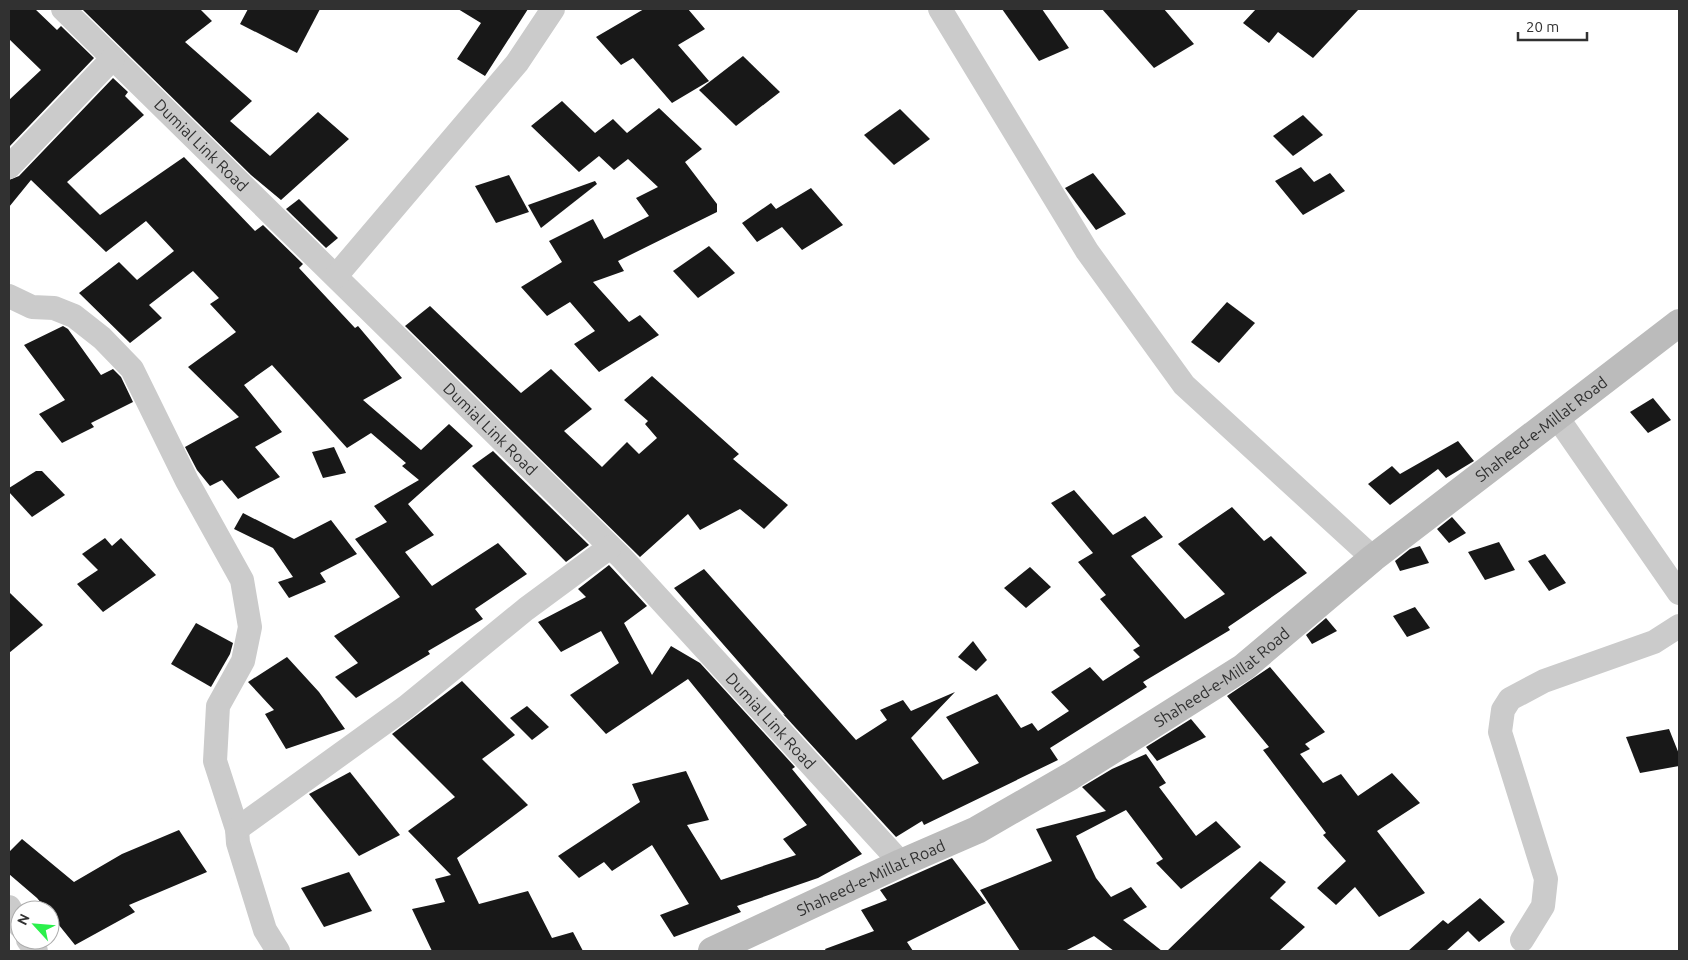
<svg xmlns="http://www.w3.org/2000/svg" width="1688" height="960" font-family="Ubuntu,sans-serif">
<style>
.building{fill:#181818}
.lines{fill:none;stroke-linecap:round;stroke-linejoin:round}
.street{stroke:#cbcbcb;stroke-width:24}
.secondary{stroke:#bbb;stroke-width:28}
.labels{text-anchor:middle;stroke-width:5;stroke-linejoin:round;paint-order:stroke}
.street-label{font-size:16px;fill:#313131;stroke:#fff}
</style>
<rect width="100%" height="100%" fill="#fff"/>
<g class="building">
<path d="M9,9H35L57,30L61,26L94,58L9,147V100L41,70L9,39Z"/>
<path d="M200,9L212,21L185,42L252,101L230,121L270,156L318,112L349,139L281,200L251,175L83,10Z"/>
<path d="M248,9H320L297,53L240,24Z"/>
<path d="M458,9H528L485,76L457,59L481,23Z"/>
<path d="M644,9H688L705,29L678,45L709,81L672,103L633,58L621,65L596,37Z"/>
<path d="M1002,9H1042L1069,48L1039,61Z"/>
<path d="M1102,9H1164L1194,44L1154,68Z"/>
<path d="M1256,9H1359L1313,58L1278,32L1269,43L1243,23Z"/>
<path d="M743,56L780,92L736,126L699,90Z"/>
<path d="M113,78L128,92L125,96L144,115L67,182L100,215L184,157L255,231L263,225L303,264L299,268L355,328L358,326L402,378L363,400L421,450L449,424L473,446L408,504L434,535L405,552L432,586L498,543L527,574L475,609L483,619L428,651L430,654L356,698L335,677L358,663L334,636L400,597L355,539L387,522L374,506L419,480L402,466L406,463L371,433L347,448L272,365L244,385L282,432L255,447L280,477L238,499L222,480L210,486L197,470L185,447L239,417L188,367L236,332L210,304L219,298L193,271L149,305L162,318L130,343L79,293L119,262L137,280L174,251L146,221L106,252L31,180L9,207V180L19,176Z"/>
<path d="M562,101L595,133L613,119L627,133L659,108L702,149L685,162L717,204V212L618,261L624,271L593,282L629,322L640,315L659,335L599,372L574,344L595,331L570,302L547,316L521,287L562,262L549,241L593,219L604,239L649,216L636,198L658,187L628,159L614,170L599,156L579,172L531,126Z"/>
<path d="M900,109L930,139L894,165L864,135Z"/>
<path d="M1303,115L1323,135L1293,156L1273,136Z"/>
<path d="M1301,167L1314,182L1330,173L1345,191L1303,215L1275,181Z"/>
<path d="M1093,173L1126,214L1096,230L1065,188Z"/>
<path d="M509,175L529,212L496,223L475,186Z"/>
<path d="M595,181L597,184L541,228L528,205Z"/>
<path d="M811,188L843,225L802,250L782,227L757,242L742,223L771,203L776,209Z"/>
<path d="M299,199L338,238L326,248L286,209Z"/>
<path d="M709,246L735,273L698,298L673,271Z"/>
<path d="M1227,302L1255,323L1219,363L1191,342Z"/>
<path d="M430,306L521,393L551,369L592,409L564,431L602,467L627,442L639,454L657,438L645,424L648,421L624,400L652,376L739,454L733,459L788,505L764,529L740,509L700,530L688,514L640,557L405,326Z"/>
<path d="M63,326L68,329L101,375L113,369L121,377L133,402L91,423L94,427L62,443L39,414L65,400L24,345Z"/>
<path d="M1653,398L1671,420L1648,433L1630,412Z"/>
<path d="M1458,441L1474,461L1446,478L1438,469L1390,505L1368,484L1392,466L1400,474Z"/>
<path d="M334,447L346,473L323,478L312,452Z"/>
<path d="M493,451L589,545L566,562L472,466Z"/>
<path d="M36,471H42L65,495L32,517L9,492V488Z"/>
<path d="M1074,490L1113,535L1145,516L1163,537L1131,556L1185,619L1225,594L1178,544L1232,507L1264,541L1271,536L1307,573L1228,627L1230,630L1143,682L1147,687L1050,748L1058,760L924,825L922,821L896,837L783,714L785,715L674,588L704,569L856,740L887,720L880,710L903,700L911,711L955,692L911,738L943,780L979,763L946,717L997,694L1021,728L1032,723L1038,731L1069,711L1051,692L1090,667L1103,681L1140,657L1133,650L1140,646L1100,599L1106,595L1078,562L1093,553L1051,503Z"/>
<path d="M243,513L294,539L331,520L357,554L320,573L326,582L289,598L278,582L293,577L273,548L234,529Z"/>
<path d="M1452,517L1466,533L1449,543L1437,529Z"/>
<path d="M105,538L112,546L121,538L156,575L103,612L77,584L98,570L82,554Z"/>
<path d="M1499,542L1515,570L1485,580L1468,552Z"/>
<path d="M1420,546L1429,563L1400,571L1395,561L1410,549Z"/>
<path d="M1545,554L1566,583L1549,591L1528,561Z"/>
<path d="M609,565L647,606L624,623L652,675L671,646L700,663L795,767L792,769L862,854L818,878L737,906L741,912L674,937L660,915L689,904L652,845L612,871L604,862L579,878L558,856L640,802L632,784L686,771L709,820L687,825L721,880L796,855L783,839L807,825L688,679L606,734L570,695L619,663L601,631L561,652L538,622L586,597L578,589Z"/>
<path d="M1030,567L1051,587L1026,608L1004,588Z"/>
<path d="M9,592L43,625L9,653Z"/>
<path d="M1415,607L1430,628L1407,637L1393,616Z"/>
<path d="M1326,618L1337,631L1312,644L1306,635Z"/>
<path d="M196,623L233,643L230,654L211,687L171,664Z"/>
<path d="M973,641L987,660L976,671L958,657Z"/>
<path d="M287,657L319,692L345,729L286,749L265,714L274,710L248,682Z"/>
<path d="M1270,667L1325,732L1305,744L1310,749L1300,754L1323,783L1341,774L1358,796L1392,773L1420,803L1377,831L1425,893L1379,917L1355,887L1336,905L1317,888L1346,861L1323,835L1326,833L1263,750L1269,747L1227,696Z"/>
<path d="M462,681L515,735L482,759L528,805L457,858L479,904L528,891L552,938L573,932L583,951H432L412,909L445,902L435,879L451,875L408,831L455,797L392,734Z"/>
<path d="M527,706L549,727L532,740L510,718Z"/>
<path d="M1191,719L1206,737L1157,761L1146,747Z"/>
<path d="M1669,729L1679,754V766L1640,773L1626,737Z"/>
<path d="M1146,754L1166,783L1159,787L1196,836L1216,821L1241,847L1181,889L1156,863L1163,859L1126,810L1076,836L1096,878L1111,897L1131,887L1147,907L1123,920L1162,951H1114L1094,936L1065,951H1020L980,890L1052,861L1036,829L1106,811L1082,787L1112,769Z"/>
<path d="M350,772L400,835L359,856L309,794Z"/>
<path d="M179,830L207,872L129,905L135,912L75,945L50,914V910H47L37,898L9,874V852L22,839L74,882L122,854Z"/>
<path d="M952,858L986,903L907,942L913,951H826L825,949L874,931L861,910L887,900L880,890Z"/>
<path d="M1260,861L1286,882L1270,898L1305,927L1279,951H1167Z"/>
<path d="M349,872L372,911L324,927L301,888Z"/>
<path d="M1480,898L1505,922L1479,942L1468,931L1446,951H1408L1443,920L1448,924Z"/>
</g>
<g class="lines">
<g class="street">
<path id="s1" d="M63,9L622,558L901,863"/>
<path d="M940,9L1087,251L1184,385L1373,558"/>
<path d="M9,167L113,58"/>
<path d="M336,276L517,63L553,9"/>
<path d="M9,296L32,307L54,308L74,316L102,338L132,369L187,481L242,580L250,627L243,661L218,706L215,761L237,829L238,843L265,930L278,951"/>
<path d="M1557,417L1679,593"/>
<path d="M237,829L406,707L526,609L610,547"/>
<path d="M9,907L20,926"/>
<path d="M28,940L36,951"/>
<path d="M1522,940L1543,906L1546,879L1500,732L1503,710L1510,699L1544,681L1654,642L1679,626"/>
</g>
<path class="secondary" id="s2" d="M712,951L901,863L977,830L1071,776L1244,667L1373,558L1679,323"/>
</g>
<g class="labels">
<g class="street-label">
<text dy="6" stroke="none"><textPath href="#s1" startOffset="194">Dumial Link Road</textPath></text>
<text dy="6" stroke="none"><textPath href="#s1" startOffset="599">Dumial Link Road</textPath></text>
<text dy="6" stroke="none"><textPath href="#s2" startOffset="985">Shaheed-e-Millat Road</textPath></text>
<text dy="6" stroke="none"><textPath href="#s2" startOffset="580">Shaheed-e-Millat Road</textPath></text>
<text dy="6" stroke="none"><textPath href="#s1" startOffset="1004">Dumial Link Road</textPath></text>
<text dy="6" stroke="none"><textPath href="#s2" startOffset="175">Shaheed-e-Millat Road</textPath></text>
</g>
</g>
<rect width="1688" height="960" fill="none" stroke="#313131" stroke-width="20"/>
<g transform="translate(35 925) rotate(296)"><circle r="24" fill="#ffffff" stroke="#adadad"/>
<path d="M0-4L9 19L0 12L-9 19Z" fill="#2bf04c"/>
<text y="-8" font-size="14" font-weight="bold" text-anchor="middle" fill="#313131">N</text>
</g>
<path d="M1518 32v8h69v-8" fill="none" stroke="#313131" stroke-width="2.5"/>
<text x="1526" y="32" font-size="15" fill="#313131" stroke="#ffffff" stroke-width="4" paint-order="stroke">20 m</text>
</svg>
